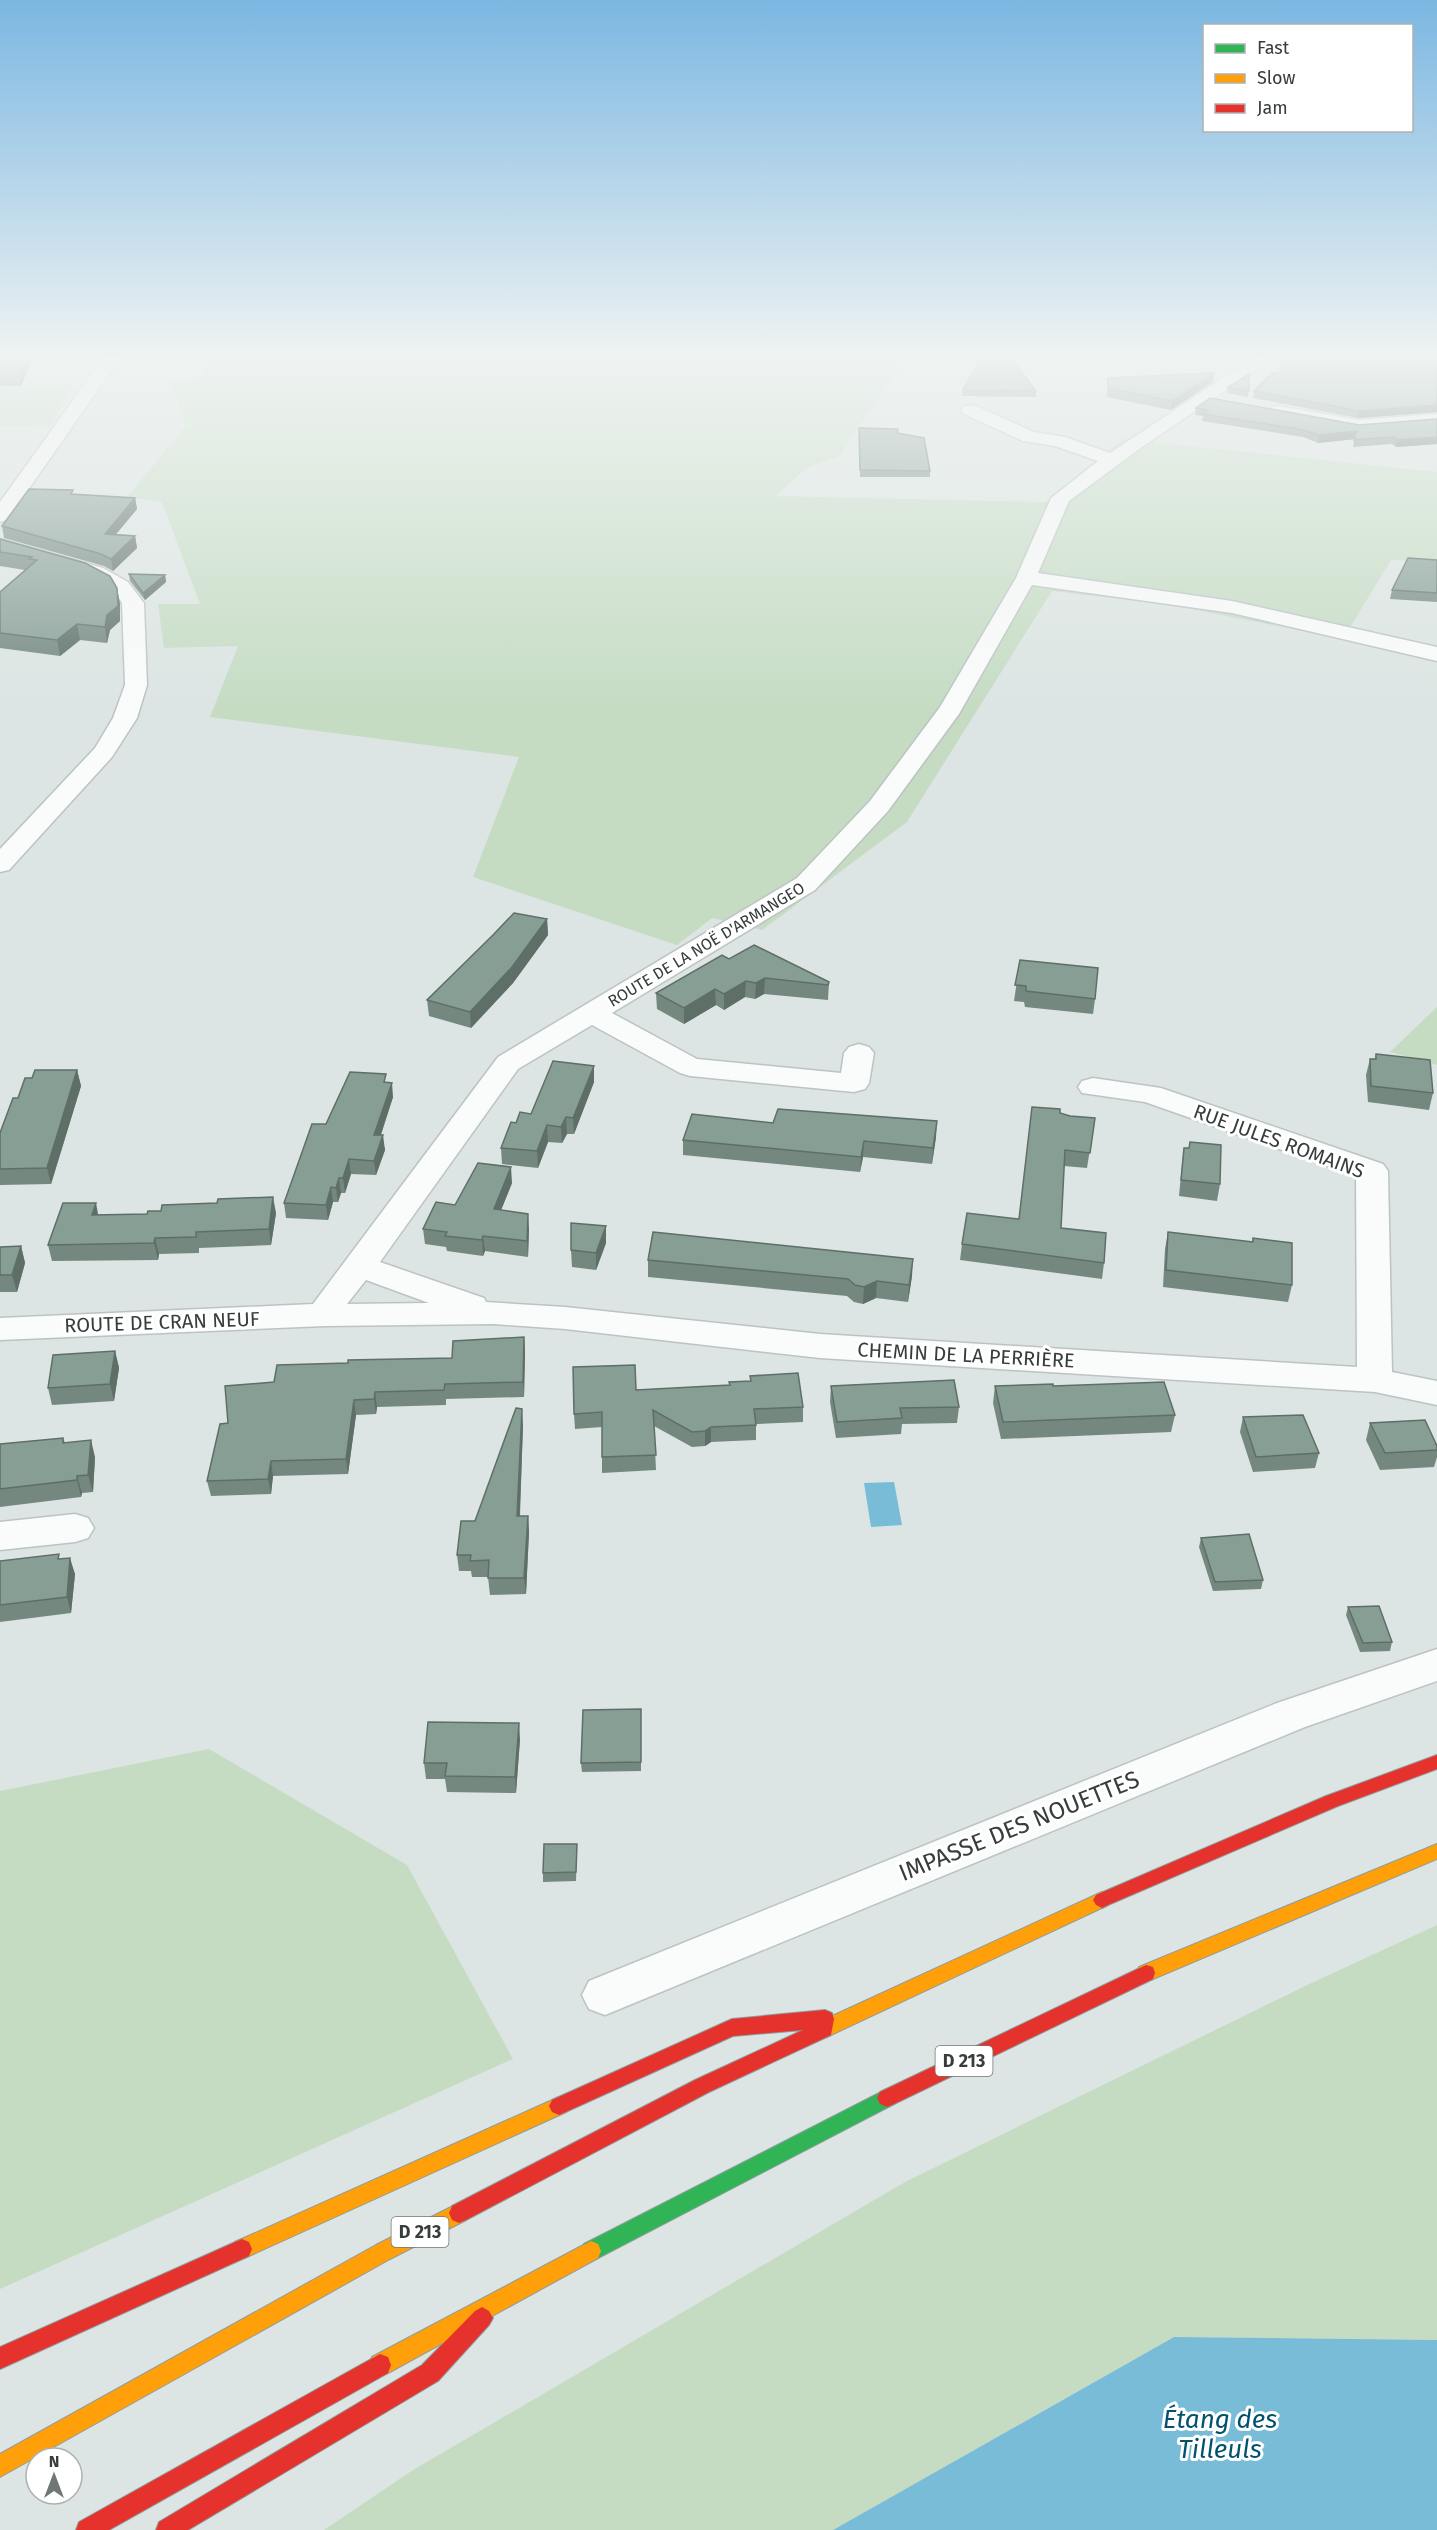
<svg xmlns="http://www.w3.org/2000/svg" width="1437" height="2530" font-family="'Fira Sans',sans-serif">
<style>
.green{fill:#c5dcc3}
.water{fill:#79bcd8}
.lines{fill:none;stroke-linecap:round;stroke-linejoin:round}
.street-casing{stroke:#bcc3c2;stroke-width:3}
.fast-casing{stroke:#8d9e9f;stroke-width:2}
.slow-casing{stroke:#8d9e9f;stroke-width:2}
.jam-casing{stroke:#8d9e9f;stroke-width:2}
.street{fill:#fafbfb;fill-rule:evenodd}
.fast{fill:#30b455;fill-rule:evenodd}
.slow{fill:#ff9f0a;fill-rule:evenodd}
.jam{fill:#e5322d;fill-rule:evenodd}
.wall{fill:#748880}
.shaded-wall{fill:#5e6f68}
.building{fill:#879e95;stroke:#5e6f68;stroke-width:1.5}
.labels{text-anchor:middle;stroke-width:6;stroke-linejoin:round;paint-order:stroke}
.far-street-label{font-size:16px;fill:#363d3c;stroke:#fff}
.shield{fill:#fff;stroke:#727776;stroke-width:1.5}
.shield-label{font-size:18px;font-weight:bold;fill:#363d3c}
.street-label{font-size:20px;fill:#363d3c;stroke:#fff}
.near-street-label{font-size:24px;fill:#363d3c;stroke:#fff}
.near-water-label{font-size:26px;font-style:italic;fill:#00526e;stroke:#fff}
</style>
<rect width="100%" height="100%" fill="#dce5e3"/>
<g class="green">
<path d="M207,357H905L840,456L806,468L776,496L1046,502L1122,439L1437,472V562L1391,560L1343,639L1166,604L1052,591L907,822L762,930L712,918L677,945L473,877L519,757L210,717L238,646L164,648L158,604H200L162,502L127,497L186,426L169,381L203,379Z"/>
<path d="M72,385L52,425L0,426V387Z"/>
<path d="M1437,1007V1065L1390,1052Z"/>
<path d="M209,1749L407,1865L513,2059L0,2289V1791Z"/>
<path d="M1437,1925V2340L1174,2337L833,2530H324L413,2470L905,2182L1305,1986Z"/>
</g>
<g class="water">
<path d="M894,1482L902,1525L871,1527L864,1483Z"/>
<path d="M1174,2337L1437,2340V2530H833Z"/>
</g>
<g class="lines">
<defs>
<g id="street">
<path d="M104,357H121L7,520L0,522V502Z"/>
<path d="M1255,357H1275L1142,447L1069,501L1038,573L1232,601L1437,647V661L1232,613L1032,585L959,714L888,811L815,890L612,1013L697,1059L841,1073L844,1053L849,1047L859,1044L869,1047L874,1053L869,1083L865,1089L854,1092L690,1076L680,1073L592,1025L518,1069L380,1262L484,1298L486,1302L565,1307L820,1334L1357,1367L1356,1176L1145,1102L1082,1093L1078,1087L1082,1081L1093,1078L1161,1088L1383,1164L1388,1171L1392,1372L1437,1381V1405L1375,1392L820,1358L565,1329L494,1324L325,1326L0,1340V1318L313,1304L498,1057L797,878L870,801L940,707L1016,578L1051,498L1098,461L1055,446L1023,441L964,414L961,410L964,406H976L1034,432L1065,437L1110,453ZM366,1280L429,1303L347,1304Z"/>
<path d="M1279,406L1358,420L1437,414V424L1358,430L1273,415L1270,411L1273,407Z"/>
<path d="M0,539L103,568L128,582L144,603L147,685L137,718L112,757L9,870L0,872V849L95,748L113,718L125,685L122,603L114,590L89,576L0,551Z"/>
<path d="M75,1514L88,1518L94,1528L88,1538L75,1542L0,1550V1522Z"/>
<path d="M1437,1649V1681L1305,1727L605,2015L589,2009L582,1995L589,1981L1277,1703Z"/>
</g>
<path id="fast" d="M887,2089L894,2092L897,2098L894,2104L598,2258L591,2261L584,2258L581,2251L584,2244Z"/>
<g id="slow">
<path d="M1437,1844V1859L1153,1979L1146,1981L1139,1979L1137,1973L1139,1967Z"/>
<path d="M1102,1892L1108,1895L1111,1900L1108,1905L831,2035L824,2038L817,2035L815,2029L817,2023Z"/>
<path d="M559,2097L566,2100L569,2106L566,2112L249,2256L242,2259L235,2256L232,2249L235,2242Z"/>
<path d="M459,2203L466,2206L469,2213L466,2220L390,2259L0,2477V2454L376,2245Z"/>
<path d="M591,2241L598,2244L601,2251L598,2258L388,2373L380,2376L372,2373L369,2365L372,2357Z"/>
</g>
<g id="jam">
<path d="M1437,1755V1769L1338,1806L1108,1905L1102,1908L1096,1905L1093,1900L1096,1895L1326,1796Z"/>
<path d="M1146,1965L1153,1967L1155,1973L1153,1979L894,2104L887,2107L880,2104L877,2098L880,2092Z"/>
<path d="M825,2010L832,2013L834,2019L831,2035L709,2092L466,2220L459,2223L452,2220L449,2213L452,2206L695,2080L803,2030L733,2036L559,2115L552,2112L549,2106L552,2100L732,2019Z"/>
<path d="M242,2239L249,2242L252,2249L249,2256L0,2369V2347Z"/>
<path d="M482,2307L489,2311L493,2318L489,2325L438,2381L188,2530H156L159,2522L422,2365L475,2311Z"/>
<path d="M380,2354L388,2357L391,2365L388,2373L109,2530H76L79,2522Z"/>
</g>
</defs>
<use href="#street" class="street-casing"/>
<use href="#fast" class="fast-casing"/>
<use href="#slow" class="slow-casing"/>
<use href="#jam" class="jam-casing"/>
<use href="#street" class="street"/>
<use href="#fast" class="fast"/>
<use href="#slow" class="slow"/>
<use href="#jam" class="jam"/>
</g>
<g class="wall">
<path d="M0,357H33L21,386H3L0,385Z"/>
<path d="M1437,357V412L1358,418L1253,398L1254,391L1279,372L1280,364Z"/>
<path d="M1108,378L1213,382L1171,410L1107,397Z"/>
<path d="M1228,387L1249,391L1248,397L1227,393Z"/>
<path d="M963,390L1036,391V397L962,396Z"/>
<path d="M1196,408L1359,425L1437,419V444L1396,447L1392,444L1353,447L1354,439L1318,443L1303,437L1202,421L1203,416L1195,415Z"/>
<path d="M859,434L930,471V477H860Z"/>
<path d="M74,494L135,498L137,509L116,534L135,536L137,548L113,571L104,566L4,538L2,526Z"/>
<path d="M0,539L117,588L120,604V621L110,630L107,643L80,640L60,656L0,648V592L25,570L0,566Z"/>
<path d="M1437,560V602L1390,599L1392,590Z"/>
<path d="M129,574L165,575L166,582L145,600L130,581Z"/>
<path d="M547,919L548,935L513,983L471,1028L429,1016L427,1000Z"/>
<path d="M729,959L829,982L828,1000L764,994L755,999L745,997L724,1010L716,1005L684,1024L657,1009L656,993Z"/>
<path d="M1020,960L1095,999L1093,1014L1025,1007L1024,1002L1014,1001Z"/>
<path d="M1376,1054L1433,1093L1429,1110L1368,1102L1366,1075L1370,1059H1375Z"/>
<path d="M77,1070L81,1086L51,1184L0,1185V1133L18,1098L32,1078Z"/>
<path d="M387,1082L393,1097L381,1135L385,1150L376,1175L351,1174L345,1193H341L338,1202H333L328,1220L286,1218L284,1203L326,1124Z"/>
<path d="M594,1082L574,1134H567L562,1143L548,1142L538,1168L502,1164L501,1148L531,1114Z"/>
<path d="M1060,1113L1070,1116L1095,1118L1087,1168L1064,1166L1061,1228L1104,1263L1102,1279L960,1260L962,1244L1019,1219Z"/>
<path d="M773,1123L936,1137L932,1164L863,1157L860,1172L683,1155V1140Z"/>
<path d="M1184,1148L1220,1184L1217,1201L1179,1196L1182,1165Z"/>
<path d="M512,1183L501,1210L529,1229L528,1257L485,1251L483,1256L447,1251L446,1247L425,1244L423,1229L455,1205Z"/>
<path d="M276,1213L271,1245L199,1248V1253L159,1254L158,1260L52,1261L48,1245L98,1215Z"/>
<path d="M1168,1232L1252,1242L1253,1238L1292,1285L1288,1302L1163,1287L1165,1249Z"/>
<path d="M606,1243L596,1270L572,1267L571,1250Z"/>
<path d="M21,1246L25,1263L17,1292H0V1247Z"/>
<path d="M648,1260L912,1276L908,1302L876,1298L863,1304L854,1302L847,1296L648,1277Z"/>
<path d="M524,1337L525,1352L524,1397L446,1399V1405L377,1407L376,1414L356,1415L348,1474L273,1476L271,1494L211,1496L207,1481L228,1423L274,1382L348,1363L452,1358Z"/>
<path d="M115,1351L119,1368L114,1401L52,1405L48,1388Z"/>
<path d="M750,1376L803,1407V1422L756,1424V1440L711,1442L705,1446L692,1447L654,1426L656,1470L602,1473V1427L575,1429L574,1414L636,1390L729,1385L750,1381Z"/>
<path d="M831,1386L959,1407L957,1423L902,1424L901,1434L836,1438L830,1402Z"/>
<path d="M995,1386H1053L1175,1415L1171,1432L1001,1439L993,1403Z"/>
<path d="M1243,1417L1319,1453L1315,1468L1253,1472L1240,1432Z"/>
<path d="M1370,1423L1437,1446V1457L1434,1467L1380,1470L1366,1440Z"/>
<path d="M523,1425L520,1516H528L529,1532L526,1594L490,1595L488,1577H472L471,1571H459L457,1555Z"/>
<path d="M63,1438L65,1443L95,1457L93,1492L82,1493L81,1497L0,1507V1444Z"/>
<path d="M1201,1538L1263,1580L1261,1589L1213,1591L1199,1547Z"/>
<path d="M60,1559L75,1574L71,1613L0,1622V1561Z"/>
<path d="M1348,1607L1392,1642L1390,1651L1360,1652L1346,1615Z"/>
<path d="M641,1709V1771L582,1772L581,1763Z"/>
<path d="M520,1739L516,1793L447,1792L445,1779H426L424,1763Z"/>
<path d="M577,1844L576,1881L543,1882V1873Z"/>
</g>
<g class="shaded-wall">
<path d="M27,357H33L21,386L19,376Z"/>
<path d="M1214,373L1213,382L1171,410L1172,401Z"/>
<path d="M1437,405V412L1358,418L1359,411Z"/>
<path d="M1357,431L1356,439L1318,443L1319,435Z"/>
<path d="M1437,437V444L1396,447L1397,440Z"/>
<path d="M135,498L137,509L107,545L105,534Z"/>
<path d="M135,536L137,548L113,571L111,559Z"/>
<path d="M165,575L166,582L145,600L143,593Z"/>
<path d="M117,588L120,604V621L110,630L107,643L105,627L107,615Z"/>
<path d="M77,624L80,640L60,656L57,640Z"/>
<path d="M547,919L548,935L513,983L471,1028L470,1012Z"/>
<path d="M765,978L764,994L755,999L756,983Z"/>
<path d="M746,981L745,997L724,1010V994Z"/>
<path d="M715,989L716,1005L684,1024V1008Z"/>
<path d="M594,1066V1082L574,1134L573,1118Z"/>
<path d="M77,1070L81,1086L51,1184L47,1168Z"/>
<path d="M392,1083L393,1097L376,1149L374,1135Z"/>
<path d="M566,1117L567,1134L562,1143L561,1127Z"/>
<path d="M937,1121L936,1137L932,1164L933,1148Z"/>
<path d="M547,1125L548,1142L538,1168L537,1151Z"/>
<path d="M383,1135L385,1150L376,1175L374,1161Z"/>
<path d="M864,1141L863,1157L860,1172L861,1157Z"/>
<path d="M349,1159L351,1174L345,1193L343,1178Z"/>
<path d="M511,1167L512,1183L495,1225L494,1209Z"/>
<path d="M339,1178L341,1193L338,1202L336,1188Z"/>
<path d="M331,1187L333,1202L328,1220L326,1205Z"/>
<path d="M273,1197L276,1213L271,1245L269,1229Z"/>
<path d="M96,1203L99,1219L92,1215Z"/>
<path d="M528,1214L529,1229L528,1257L527,1241Z"/>
<path d="M606,1226V1243L596,1270V1253Z"/>
<path d="M483,1236L485,1251L483,1256L482,1240Z"/>
<path d="M155,1238L159,1254L158,1260L154,1243Z"/>
<path d="M21,1246L25,1263L17,1292L12,1275Z"/>
<path d="M913,1259L912,1276L908,1302L909,1285Z"/>
<path d="M877,1281L876,1298L863,1304L864,1287Z"/>
<path d="M524,1337L525,1352L524,1397L523,1382Z"/>
<path d="M115,1351L119,1368L114,1401L110,1384Z"/>
<path d="M375,1392L377,1407L376,1414L374,1399Z"/>
<path d="M354,1400L356,1415L348,1474L346,1459Z"/>
<path d="M522,1409L523,1425L519,1532L517,1516Z"/>
<path d="M711,1427V1442L705,1446V1431Z"/>
<path d="M91,1440L95,1457L93,1492L88,1475Z"/>
<path d="M271,1461L273,1476L271,1494L268,1479Z"/>
<path d="M77,1476L82,1493L81,1497L77,1480Z"/>
<path d="M528,1516L529,1532L526,1594L524,1578Z"/>
<path d="M70,1558L75,1574L71,1613L67,1597Z"/>
<path d="M519,1723L520,1739L516,1793L515,1777Z"/>
</g>
<g class="building">
<path d="M0,357H27L19,376H0Z"/>
<path d="M1287,357H1437V405L1359,411L1254,391L1272,373L1280,372V364Z"/>
<path d="M979,362H1014L1036,391L963,390Z"/>
<path d="M1214,373L1172,401L1108,388V378Z"/>
<path d="M1249,374V391L1228,387Z"/>
<path d="M1210,398L1359,425L1437,419V437L1397,440L1394,437L1354,440L1357,431L1319,435L1304,430L1203,414L1208,410L1196,408Z"/>
<path d="M859,428L898,429L897,433L924,438L930,471L860,470Z"/>
<path d="M29,489L73,490L71,494L135,498L105,534L135,536L111,559L101,554L2,526Z"/>
<path d="M0,539L85,563L110,576L117,588L118,606L107,615L105,627L77,624L57,640L0,633V592L37,560L29,559L32,557L0,552Z"/>
<path d="M1408,558L1437,560V593L1392,590Z"/>
<path d="M129,574L165,575L143,593Z"/>
<path d="M514,913L547,919L512,967L470,1012L427,1000L493,935Z"/>
<path d="M754,945L829,982L828,985L765,978L756,983L746,981L724,994L715,989L684,1008L656,993L722,955L729,959Z"/>
<path d="M1020,960L1098,968L1095,999L1026,991V986L1015,985Z"/>
<path d="M1376,1054L1430,1060L1433,1093L1371,1086L1370,1059H1376Z"/>
<path d="M553,1061L594,1066L573,1118L566,1117L561,1127L547,1125L537,1151L501,1148L511,1122L516,1123L520,1112L531,1114Z"/>
<path d="M35,1070H77L47,1168L0,1169V1133L13,1098H18L25,1078H32Z"/>
<path d="M350,1072L386,1074L384,1082L392,1083L374,1135H383L374,1161L349,1159L343,1178H339L336,1188L331,1187L326,1205L284,1203L312,1124H326Z"/>
<path d="M1032,1107L1060,1109V1113L1070,1116L1095,1118L1090,1153L1065,1150L1061,1228L1106,1233L1104,1263L962,1244L967,1213L1019,1219Z"/>
<path d="M778,1109L937,1121L933,1148L864,1141L861,1157L683,1140L692,1114L773,1123Z"/>
<path d="M1190,1142L1221,1145L1220,1184L1181,1180L1184,1148H1189Z"/>
<path d="M478,1163L511,1167L494,1209L528,1214L527,1241L483,1236L482,1240L445,1236L447,1232L423,1229L436,1202L455,1205Z"/>
<path d="M273,1197L269,1229L196,1232V1237L155,1238L154,1243L48,1245L63,1203H96L92,1215L147,1214L148,1211H161L162,1205L217,1203L218,1199Z"/>
<path d="M571,1223L606,1226L596,1253L571,1250Z"/>
<path d="M653,1232L913,1259L909,1285L877,1281L864,1287L855,1285L848,1279L648,1260Z"/>
<path d="M1168,1232L1253,1242V1238L1292,1243V1285L1166,1270Z"/>
<path d="M21,1246L12,1275H0V1247Z"/>
<path d="M524,1337L523,1382L445,1384L444,1390L375,1392L374,1399L354,1400L346,1459L271,1461L268,1479L207,1481L220,1424L228,1423L225,1386L274,1382L277,1365L348,1363V1360L452,1358L453,1341Z"/>
<path d="M115,1351L110,1384L48,1388L53,1355Z"/>
<path d="M635,1365L636,1390L730,1385L729,1382L751,1381L750,1376L798,1373L803,1407L754,1409L756,1425L711,1427L705,1431L692,1432L653,1410L656,1455L602,1457V1412L574,1414L573,1367Z"/>
<path d="M954,1380L959,1407L900,1408L902,1418L837,1422L831,1386Z"/>
<path d="M1164,1382L1175,1415L1003,1422L995,1386L1053,1384V1386Z"/>
<path d="M516,1408L522,1409L517,1516H528L524,1578H488L489,1560L470,1561L471,1555H457L461,1521H475Z"/>
<path d="M1303,1415L1319,1453L1256,1457L1243,1417Z"/>
<path d="M1425,1420L1437,1446V1450L1385,1453L1370,1423Z"/>
<path d="M63,1438V1443L91,1440L88,1475L77,1476V1480L0,1489V1444Z"/>
<path d="M1249,1534L1263,1580L1215,1582L1201,1538Z"/>
<path d="M59,1554L58,1559L70,1558L67,1597L0,1605V1561Z"/>
<path d="M1379,1606L1392,1642L1363,1643L1348,1607Z"/>
<path d="M641,1709V1762L581,1763L583,1710Z"/>
<path d="M428,1722L519,1723L515,1777L445,1776L447,1763H424Z"/>
<path d="M544,1844H577L576,1872L543,1873Z"/>
</g>
<linearGradient id="sky" x2="0" y2="1"><stop stop-color="#7bb7e2"/><stop offset="0.5" stop-color="#eff3f2"/><stop offset="1" stop-color="#eff3f2" stop-opacity="0"/></linearGradient>
<rect width="1437" height="711" fill="url(#sky)"/>
<g class="labels">
<g class="far-street-label">
<text transform="translate(706 944) rotate(-31)" y="6">ROUTE DE LA NOË D'ARMANGEO</text>
</g>
<g class="shield">
<rect x="935.5" y="2046" width="57" height="30" rx="4.5"/>
<rect x="391.5" y="2217" width="57" height="30" rx="4.5"/>
</g>
<g class="shield-label">
<text x="964" y="2067">D 213</text>
<text x="420" y="2238">D 213</text>
</g>
<g class="street-label">
<text transform="translate(1279 1141) rotate(20)" y="7">RUE JULES ROMAINS</text>
<text transform="translate(162 1322) rotate(-2)" y="7">ROUTE DE CRAN NEUF</text>
<text transform="translate(966 1355) rotate(3)" y="7">CHEMIN DE LA PERRIÈRE</text>
</g>
<g class="near-street-label">
<text transform="translate(1019 1826) rotate(-22)" y="8">IMPASSE DES NOUETTES</text>
</g>
<g class="near-water-label">
<text x="1220" y="2428">Étang des<tspan x="1220" dy="30">Tilleuls</tspan></text>
</g>
</g>
<rect x="1203" y="24" width="210" height="108" fill="#ffffff" stroke="#afb1b1" stroke-width="1.5"/>
<rect x="1215" y="44" width="30" height="9" fill="#30b455" stroke="#afb1b1" stroke-width="1.5"/>
<text x="1257" y="54" font-size="18" fill="#363d3c">Fast</text>
<rect x="1215" y="74" width="30" height="9" fill="#ff9f0a" stroke="#afb1b1" stroke-width="1.5"/>
<text x="1257" y="84" font-size="18" fill="#363d3c">Slow</text>
<rect x="1215" y="104" width="30" height="9" fill="#e5322d" stroke="#afb1b1" stroke-width="1.5"/>
<text x="1257" y="114" font-size="18" fill="#363d3c">Jam</text>
<g transform="translate(54 2476)"><circle r="28" fill="#ffffff" stroke="#afb1b1" stroke-width="1.5"/>
<path d="M0-4.5L10 22L0 15L-10 22Z" fill="#707876"/>
<text y="-9" font-size="16" font-weight="bold" text-anchor="middle" fill="#363d3c">N</text>
</g>
</svg>
